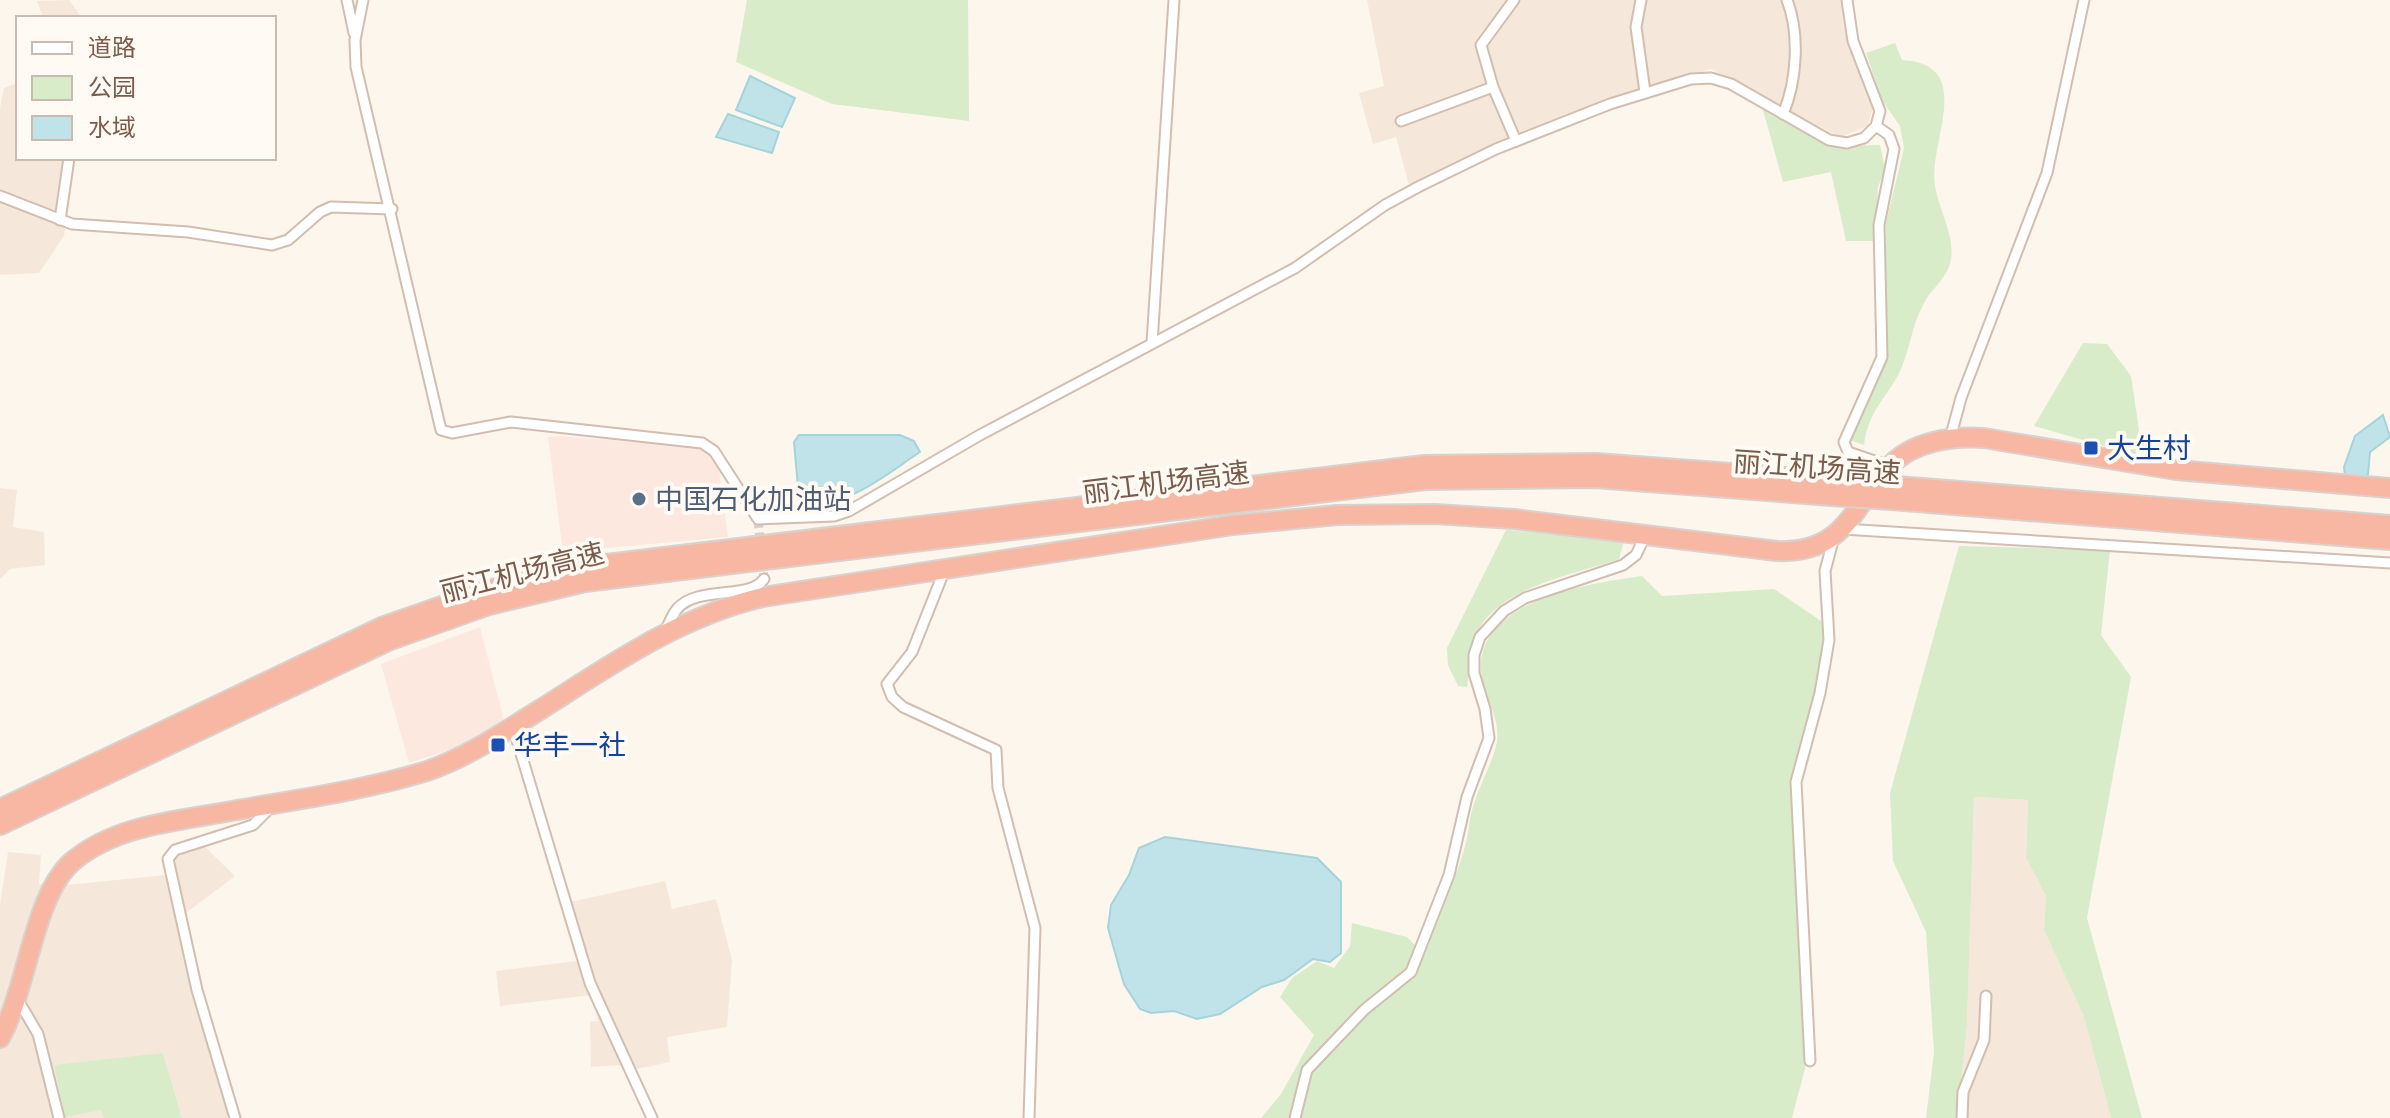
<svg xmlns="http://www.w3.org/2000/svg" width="2390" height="1118" font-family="'Work Sans','Noto Sans SC',sans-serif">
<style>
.residential{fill:#f5e8da}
.commercial{fill:#fde8e0}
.green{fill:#d8ecc9}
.water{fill:#bfe3e8;stroke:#a5d3da;stroke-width:2}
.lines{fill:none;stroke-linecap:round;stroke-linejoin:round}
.street-tunnel{stroke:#dcd0c4;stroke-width:9;stroke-dasharray:9 4.5;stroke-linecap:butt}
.street-casing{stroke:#d1beb0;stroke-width:13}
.highway-casing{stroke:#dad1cd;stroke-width:22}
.street{stroke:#fff;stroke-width:9}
.highway{stroke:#f7b7a3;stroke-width:18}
.highway-bridge-casing{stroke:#dad1cd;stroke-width:22;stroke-linecap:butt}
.highway-bridge{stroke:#f7b7a3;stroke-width:18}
.transit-dot{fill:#1a4fb4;stroke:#fffaf3;stroke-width:3}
.service-dot{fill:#5c6f8a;stroke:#fffaf3;stroke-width:3}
.labels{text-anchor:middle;stroke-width:8;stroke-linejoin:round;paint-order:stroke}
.transit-label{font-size:28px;fill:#164399;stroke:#fffaf3;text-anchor:start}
.street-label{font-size:28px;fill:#7a5c4d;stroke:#fffaf3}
.service-label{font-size:28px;fill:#4e5e75;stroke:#fffaf3;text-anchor:start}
</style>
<rect width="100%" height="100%" fill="#fdf6ec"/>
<g class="residential">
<path d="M69,0L82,18H43L37,1Z"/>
<path d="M1367,0H1842L1843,25L1873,106L1868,126L1840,137L1711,69L1602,102L1409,185L1396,137L1373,144L1359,93L1384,86Z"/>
<path d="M18,83V158H76L64,236L39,273L0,275V108L4,88Z"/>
<path d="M0,488L17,490L13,527L44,532L45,565L10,569L0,579Z"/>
<path d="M1974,797L2028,800L2026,858L2046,896L2044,930L2084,1017L2111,1118H1957L1967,1026Z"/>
<path d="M205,847L235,876L186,913L200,981L241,1118H182L163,1053L102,1110L104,1118H0V905L8,852L41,855L39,884L67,885L166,875L164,856Z"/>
<path d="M665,881L672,909L716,899L732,960L727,1027L667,1037L670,1062L627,1071L623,1065L591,1067L590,1022L598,1021L591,995L500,1006L496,971L577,961L561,904Z"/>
</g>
<g class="commercial">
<path d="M557,436L703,447L718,461L728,537L563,552L548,437Z"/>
<path d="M480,627L504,721L458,747L409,763L381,664Z"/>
</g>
<g class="green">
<path d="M747,0H968L969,121L832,104L736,62Z"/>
<path d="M1895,43L1902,60C1978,64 1927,145 1935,186C1939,211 1957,239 1950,264C1945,280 1930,290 1923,305C1912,325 1910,348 1901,369C1887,399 1869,408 1864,445L1850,440L1851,433L1885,362L1886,223L1904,148L1900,126L1882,100L1866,53Z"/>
<path d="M1763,110L1828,146L1880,145L1885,169L1878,187L1876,241H1846L1831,172L1783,182Z"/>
<path d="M2083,343L2107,344L2131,376L2143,457L2034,426Z"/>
<path d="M1506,530L1624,540L1619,559C1574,575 1495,587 1475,637C1469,652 1470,672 1467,687L1458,686L1448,665L1447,648Z"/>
<path d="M1959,546L2110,550L2101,635L2131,677L2087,918L2142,1118H2111L2084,1017L2044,930L2046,896L2026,858L2028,800L1974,797L1967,1026L1957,1118H1926L1934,1052L1926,932L1893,861L1890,793Z"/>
<path d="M1642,576L1662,596L1774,589L1827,625L1817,692L1793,782L1807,1061L1792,1118H1261L1281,1094L1314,1035L1280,997L1292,978L1317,961L1334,968L1350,946L1352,923L1407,937L1425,955C1438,917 1457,878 1467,839C1469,827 1470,815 1474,803C1480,784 1491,766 1496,746C1503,720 1482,694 1481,669C1478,599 1592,583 1642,576Z"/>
<path d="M163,1053L182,1118H104L101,1110L65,1117L54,1065Z"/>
</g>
<g class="water">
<path d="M750,76L795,98L782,127L736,110Z"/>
<path d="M728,114L779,132L772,153L716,137Z"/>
<path d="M2383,415L2390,437L2370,452L2368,474L2364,478L2345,476L2344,467L2355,436Z"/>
<path d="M799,435H900L914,441L920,452C886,474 843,514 799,498L794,442Z"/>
<path d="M1165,837L1317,858L1341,882V953L1330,962L1313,959L1284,980L1262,987L1220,1014L1197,1019L1174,1011L1151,1013L1140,1009L1124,984L1108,928L1111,905L1129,875L1139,848Z"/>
</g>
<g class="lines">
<path class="street-tunnel" d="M758,519L764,579"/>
<defs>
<g id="street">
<path d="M347,0L354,33"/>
<path d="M363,0L355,40L356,67L441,430L452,433L511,422L702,443L714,451L758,519L834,516L849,511L980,435L1295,268L1385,205L1420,186L1496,149L1610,104L1691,79L1711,78L1731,84L1829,140L1847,143L1864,138L1876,126L1880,111L1853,41L1847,0"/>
<path d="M1514,0L1481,45L1493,87L1516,141"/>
<path d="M1641,0L1636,27L1645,92"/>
<path d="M1783,114C1797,81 1800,34 1787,0"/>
<path d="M1401,121L1493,87"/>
<path d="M1876,126L1889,135L1894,149L1879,225L1882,357L1844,442L1848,452L1889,466"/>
<path d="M0,196L72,224L188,232L272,245L288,240L320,212L331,207L392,209"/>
<path d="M60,220L69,158"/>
<path d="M1152,343L1174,0"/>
<path d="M1950,439L1961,398L2047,173L2084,0"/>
<path d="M1843,529L2390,563"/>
<path d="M945,569L912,652L887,684L892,697L903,707L996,750L998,788L1035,928L1029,1118"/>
<path d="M665,631C669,624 672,615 677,609C697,585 750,600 764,579"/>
<path d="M513,727L590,983L652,1118"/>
<path d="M18,1000L38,1034L59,1118"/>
<path d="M1810,1061L1796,782L1820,693L1829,640L1825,571L1834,537"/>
<path d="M235,1118L197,990L168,859L175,850L253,825L272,806"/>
<path d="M1295,1118L1307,1070L1364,1010L1411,972L1449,875L1467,797L1489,738L1485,709L1474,673V655L1480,637L1504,611L1525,598L1623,565L1636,555L1646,534"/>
<path d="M1962,1118L1963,1092L1984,1040L1986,996"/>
</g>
<g id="highway">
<path d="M1897,486L2390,525"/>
<path d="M1892,500L2390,540"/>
<path d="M0,809L382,627L485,591L582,567L1424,465L1596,463L1853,482"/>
<path d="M0,825L388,641L489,605L585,582L1425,480L1595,478L1846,497"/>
<path d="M0,1038C28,988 33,895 73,861C115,826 174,821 226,812C293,800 362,791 427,771C468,757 502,733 538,711C611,665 678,617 763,597L1233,525L1337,515L1435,514L1514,519L1777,551C1845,554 1852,507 1890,466C1913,441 1952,436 1984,438L2176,470L2390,488"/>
</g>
</defs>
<use href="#street" class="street-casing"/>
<use href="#highway" class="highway-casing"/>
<use href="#street" class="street"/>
<use href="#highway" class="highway"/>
<defs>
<g id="highway-bridge">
<path d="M1853,482L1897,486"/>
<path d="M1846,497L1892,500"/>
</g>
</defs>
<use href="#highway-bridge" class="highway-bridge-casing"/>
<use href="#highway-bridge" class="highway-bridge"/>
</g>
<g class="transit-dot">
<rect x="2083" y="440" width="16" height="16" rx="4"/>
<rect x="490" y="737" width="16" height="16" rx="4"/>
</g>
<circle class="service-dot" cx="639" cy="499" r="8"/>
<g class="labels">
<g class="transit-label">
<text x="2107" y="458">大生村</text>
<text x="514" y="755">华丰一社</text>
</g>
<g class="street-label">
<text transform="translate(1817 467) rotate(4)" y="10">丽江机场高速</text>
<text transform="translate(1166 482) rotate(-7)" y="10">丽江机场高速</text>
<text transform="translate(522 572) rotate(-14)" y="10">丽江机场高速</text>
</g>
<g class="service-label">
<text x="655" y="509">中国石化加油站</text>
</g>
</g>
<rect x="16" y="16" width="260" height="144" fill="#fffaf3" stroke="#cabbb1" stroke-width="2"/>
<rect x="32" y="42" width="40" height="12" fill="#ffffff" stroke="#cabbb1" stroke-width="2"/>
<text x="88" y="56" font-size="24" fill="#7a5c4d">道路</text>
<rect x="32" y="76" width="40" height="24" fill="#d8ecc9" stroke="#cabbb1" stroke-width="2"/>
<text x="88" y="96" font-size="24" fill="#7a5c4d">公园</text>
<rect x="32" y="116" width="40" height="24" fill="#bfe3e8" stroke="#cabbb1" stroke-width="2"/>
<text x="88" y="136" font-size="24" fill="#7a5c4d">水域</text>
</svg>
